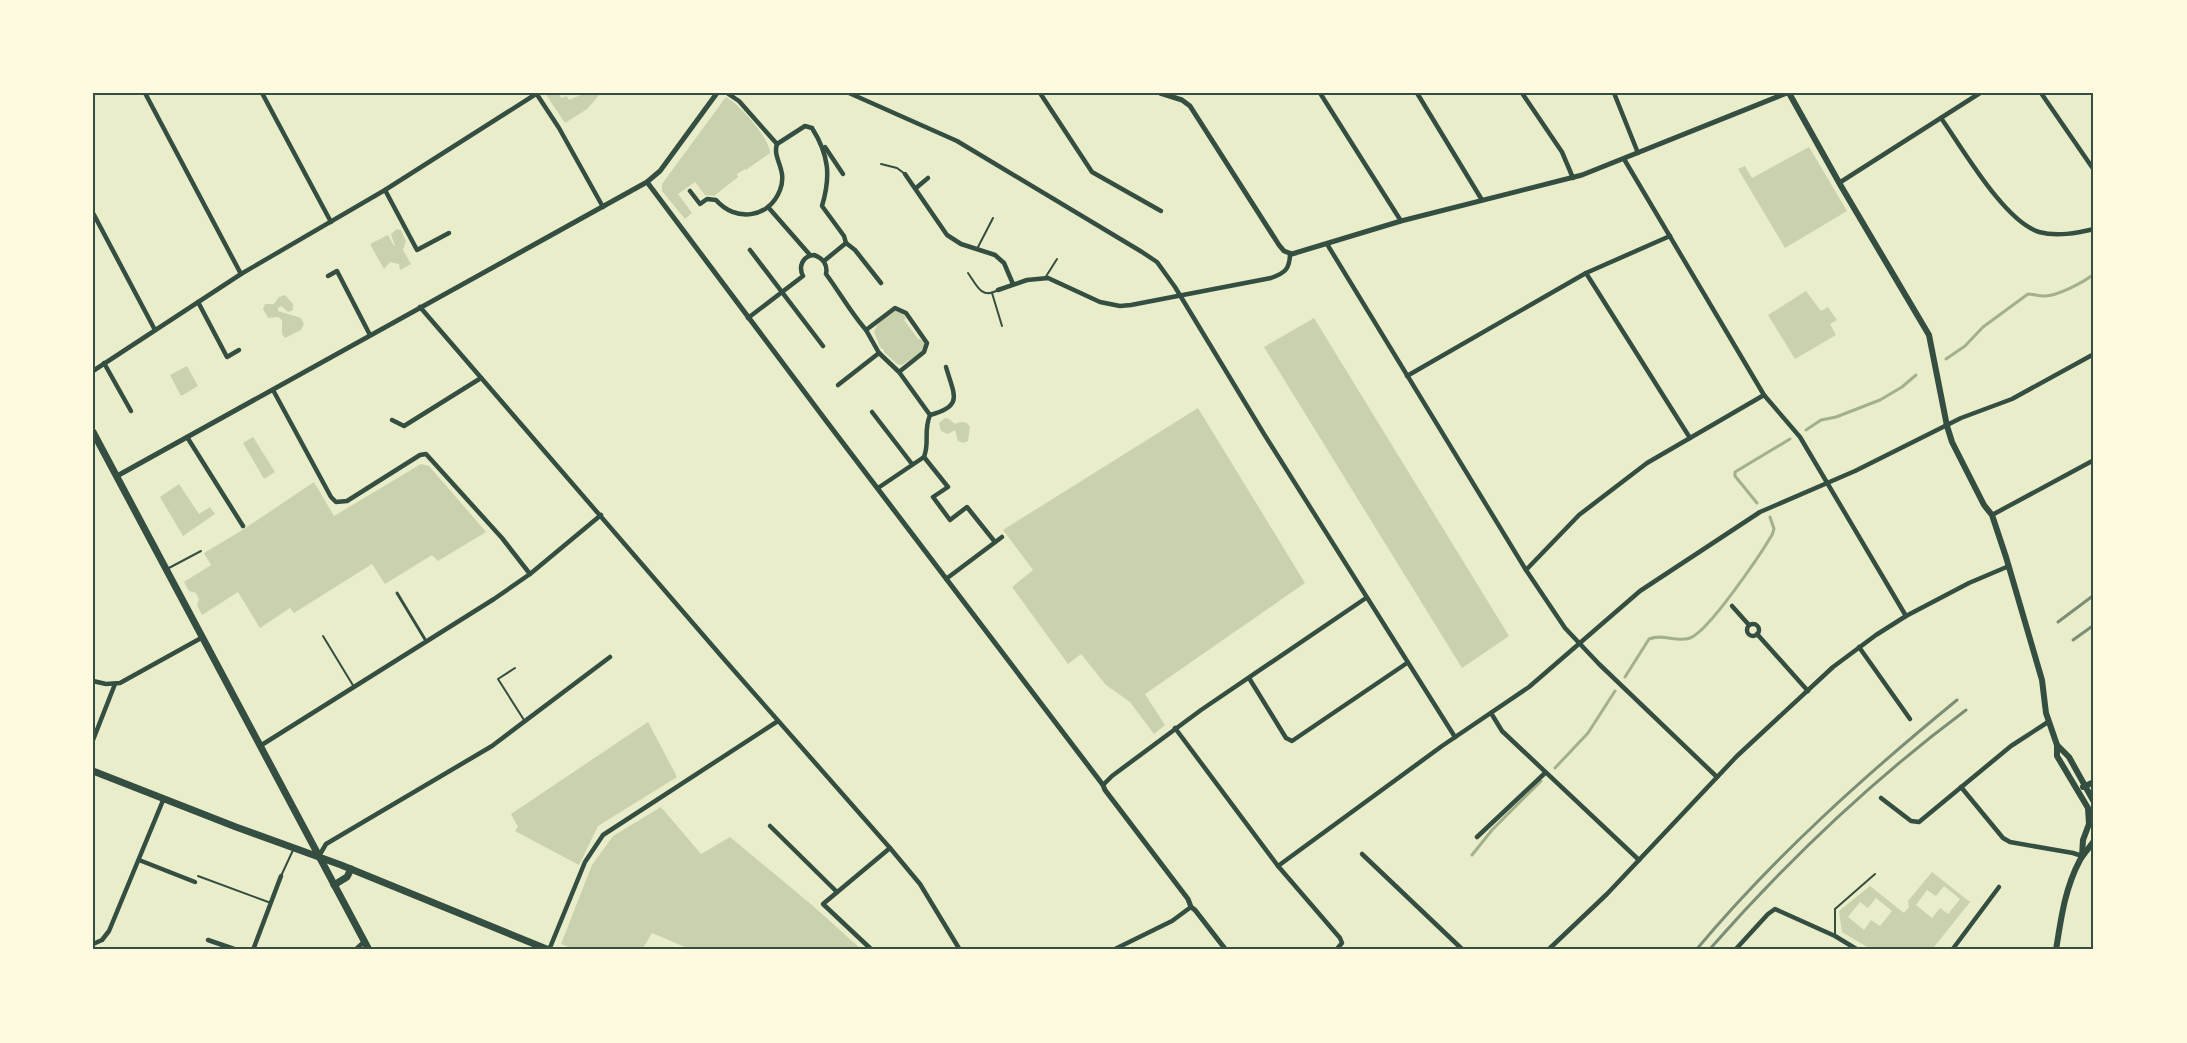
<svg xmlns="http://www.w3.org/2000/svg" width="2187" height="1043" font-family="Roboto,sans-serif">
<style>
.green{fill:#cad2ad;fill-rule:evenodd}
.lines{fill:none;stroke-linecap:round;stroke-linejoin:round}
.stream{stroke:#a3b18a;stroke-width:3}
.service{stroke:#344e41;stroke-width:2}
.pedestrian{stroke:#344e41;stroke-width:3}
.minor{stroke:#344e41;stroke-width:4.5}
.tertiary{stroke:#344e41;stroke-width:5}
.secondary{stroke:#344e41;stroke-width:6}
.primary{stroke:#344e41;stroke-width:7}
.rail{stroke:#7c8e77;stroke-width:3}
.neatline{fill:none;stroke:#344e41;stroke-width:2}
</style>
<rect width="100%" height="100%" fill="#e9edc9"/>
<g class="green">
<path d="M545,93H559L561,98L567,96L569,100L585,93H601L587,109L565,123Z"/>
<path d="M726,97C740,105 769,137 770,153L746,170L745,169L737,174L738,177L714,196L705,195L695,182L678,194L692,213L685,219L662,191V184Z"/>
<path d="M1809,147L1847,211L1785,248L1738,169L1745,166L1752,178Z"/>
<path d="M397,229L401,230L406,241L403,250L411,264L400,270L399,264L390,262L384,269L370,244L388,235L394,246H395L391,234Z"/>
<path d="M1806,291L1821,311L1828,307L1837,320L1830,324L1836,335L1795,359L1768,315Z"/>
<path d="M285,295L293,304V310L288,312L281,306L278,308V311L301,318L304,324L301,330L285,338L282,334V320L278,317L268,318L263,309L265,304H274L279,297Z"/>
<path d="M894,311C899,310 903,314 906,318L904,320L918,339L923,340L925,344L921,352L902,365L897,364L884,352V350L880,347L874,332L878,324Z"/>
<path d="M1314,318L1509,636L1462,668L1264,347Z"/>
<path d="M187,366L198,386L181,396L170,375Z"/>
<path d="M1198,408L1305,583L1145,694L1165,725L1154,734L1130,702L1106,685L1081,654L1068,664L1012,587L1033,570L1003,530Z"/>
<path d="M945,418L949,419L955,424C962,422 965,420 970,427L968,441L963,443L958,441L955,430L948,434L941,431L939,423Z"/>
<path d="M253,437L275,472L264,479L243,443Z"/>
<path d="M421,464L429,466L486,532L438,561L432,555L385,584L372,564L294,613L290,608L260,628L238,592L202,615L197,605L199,600L196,593L189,591L184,582L211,565L204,553L244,529L314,482L334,516Z"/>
<path d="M179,484L199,514L210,507L215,514L183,536L160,497Z"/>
<path d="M648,722L677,777L598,826L579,865L515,831L518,827L511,814Z"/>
<path d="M661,807L701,854L730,837L812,905L862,950H692L652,933L642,950H576L561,944L592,865L613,836Z"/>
<path d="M1932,872L1970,902L1934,947L1936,950H1872L1842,932L1839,911L1870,886L1904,913L1909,907L1908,901ZM1944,886L1960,899L1948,914L1940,908L1932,918L1916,905L1927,890L1936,896ZM1876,898L1892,911L1880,926L1871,920L1864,930L1848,917L1860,902L1868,908Z"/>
</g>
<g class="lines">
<g class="stream">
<path d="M1946,359L1965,346L1983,327L2028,294C2033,294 2038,296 2043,296C2056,297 2084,282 2094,274"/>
<path d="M1806,430L1821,420L1836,417L1880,400L1902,387L1916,375"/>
<path d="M1757,503L1735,476V472L1790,439"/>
<path d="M1625,677L1649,639C1663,633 1676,643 1690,638C1709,631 1760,555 1772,535L1774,529L1770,517"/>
<path d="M1555,768L1588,733L1615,691"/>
<path d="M1472,855L1492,830L1541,781"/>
</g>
<g class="service">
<path d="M881,164L897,168L905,174"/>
<path d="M977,249L993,218"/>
<path d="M968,273C976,284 981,299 996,291"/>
<path d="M1045,278L1057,259"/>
<path d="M992,293L1002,326"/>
<path d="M167,569L201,551"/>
<path d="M323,636L354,687"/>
<path d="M515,668L498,679L524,720"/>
<path d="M198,876L271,903"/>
<path d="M281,876L294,848"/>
<path d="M1835,936V909L1875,874"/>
</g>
<path class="pedestrian" d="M397,593L426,641"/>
<g class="minor">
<path d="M145,93L241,274"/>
<path d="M262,93L331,222"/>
<path d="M536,93L559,128L603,207"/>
<path d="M727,93L739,101L777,144"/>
<path d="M849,93L957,141L1142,252L1157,262L1175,287L1264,434L1455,737"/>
<path d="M1040,93L1092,172L1161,211"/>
<path d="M1320,93L1401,221"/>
<path d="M1417,93L1482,200"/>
<path d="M1522,93L1562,152L1573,178"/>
<path d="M1614,93L1638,153"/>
<path d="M2041,93L2094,170"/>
<path d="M1941,118C1963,149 2004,221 2039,232C2057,237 2077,233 2094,229"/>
<path d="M777,144L805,126L812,128C829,155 831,176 822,206L844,236L846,243L855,250L881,283"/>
<path d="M825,147L843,174"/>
<path d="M1624,159L1764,395L1800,437L1906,616"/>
<path d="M905,174L947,235L961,244L995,255L1004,263L1013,284"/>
<path d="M1839,183L1980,93"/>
<path d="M916,188L928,178"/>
<path d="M385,190L417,250L449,233"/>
<path d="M690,191L700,204L707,199L716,200C735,222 769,219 780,190C788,169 772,159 777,144"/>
<path d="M768,207L810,255"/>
<path d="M93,213L155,330"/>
<path d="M1327,244L1526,570L1565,628L1599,664L1717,777"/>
<path d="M750,250L823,346"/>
<path d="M824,261L846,243"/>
<path d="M1586,273L1690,438"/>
<path d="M328,276L337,271L370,335"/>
<path d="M998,290L1027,280L1048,278L1100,302L1120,306L1131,305L1271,278C1285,273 1290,269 1290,253"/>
<path d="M198,302L227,357L239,350"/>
<path d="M420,307L723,658L890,848L920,884L960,950"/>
<path d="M748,318L803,276C798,266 803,256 814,255C823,258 828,265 826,274C840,293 851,313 866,330"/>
<path d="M104,363L131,411"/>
<path d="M93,371L241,274L385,190L536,94"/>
<path d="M1407,376L1586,273L1670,236"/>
<path d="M838,385L879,353"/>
<path d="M273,390L331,497L336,502L347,501L420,455L426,454L502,538L530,574"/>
<path d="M872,412L912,464"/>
<path d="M930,415C964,406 954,395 946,367"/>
<path d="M392,420L404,426L481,378"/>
<path d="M187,437L243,526"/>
<path d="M924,457L948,487L933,497L950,520L967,507L995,542"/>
<path d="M878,488L924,457C930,441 923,432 930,415L899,372L879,353L866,330L895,308L906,313L927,343L924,352L899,372"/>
<path d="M1992,515L2094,460"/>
<path d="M1526,570L1579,515L1647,463L1764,395"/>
<path d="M946,579L1002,537"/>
<path d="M1732,606L1749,625"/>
<circle cx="1753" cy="630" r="6"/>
<path d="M1757,634L1808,691"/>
<path d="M1859,647L1910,719"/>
<path d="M1249,678L1286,738L1292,741L1407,663"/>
<path d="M93,681L106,684L120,683L203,637"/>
<path d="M1491,713L1502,731L1639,860"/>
<path d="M1175,728L1278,866L1340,938L1342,943L1336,950"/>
<path d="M93,740L115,684"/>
<path d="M260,746L494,599L530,574L601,515"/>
<path d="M1103,785L1112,776L1201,710L1366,598"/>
<path d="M1961,787L2003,838L2010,842L2073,853L2082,856"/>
<path d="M1881,798L1911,821L1919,822L2011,746L2048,722"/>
<path d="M770,826L837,892"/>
<path d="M1477,837L1545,773"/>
<path d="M1362,854L1463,950"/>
<path d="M319,856L326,844L492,746L610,657"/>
<path d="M139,860L195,882"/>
<path d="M1278,866L1442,746L1529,687L1640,591L1760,512L1855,471L1961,418L2012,399L2094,354"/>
<path d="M208,940L237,950"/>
<path d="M93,944L102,940L109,931L164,798"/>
<path d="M253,950L281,876"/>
<path d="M355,950L365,941"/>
<path d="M549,950L585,862L603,835L778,721"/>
<path d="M872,950L823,904L890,848"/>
<path d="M1113,950L1172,921L1191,907"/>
<path d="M1548,950L1607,894L1737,756L1833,667L1876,635L1906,616L1969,583L2009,566"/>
<path d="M1735,950L1768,914L1775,909L1835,936L1858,950"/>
<path d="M1952,950L1999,887"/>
</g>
<g class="tertiary">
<path d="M1160,93L1182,100L1190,106L1279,245L1284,251L1292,254L1401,221L1582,175L1787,93"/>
<path d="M647,182L827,422L1103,785L1105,790L1188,899L1191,907L1195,910L1226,950"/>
<path d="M117,476L647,182L660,171L717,93"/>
</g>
<g class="secondary">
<path d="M1789,93L1841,186L1929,335L1947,426L1952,442L1984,505L1992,515L2006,557L2042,680L2046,713L2057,745V756L2088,808L2089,824L2083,840L2082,856"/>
<path d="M2057,745L2069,757L2094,802"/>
<path d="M2083,787L2094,782"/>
<path d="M2056,950C2061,918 2065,888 2080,860C2084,853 2090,847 2094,841"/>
</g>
<g class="primary">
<path d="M93,432L369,950"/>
<path d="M93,771L236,827L341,865L549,950"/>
<path d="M334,885L347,877L351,869"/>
</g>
<g class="rail">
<path d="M2058,622L2094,595"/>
<path d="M2073,640L2094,625"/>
<path d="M1696,950C1774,857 1863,777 1957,700"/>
<path d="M1709,950C1787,861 1871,781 1966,710"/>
</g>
</g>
<rect width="2187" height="1043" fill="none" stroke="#fefae0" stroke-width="189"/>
<rect x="94" y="94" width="1998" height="854" class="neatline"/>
</svg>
